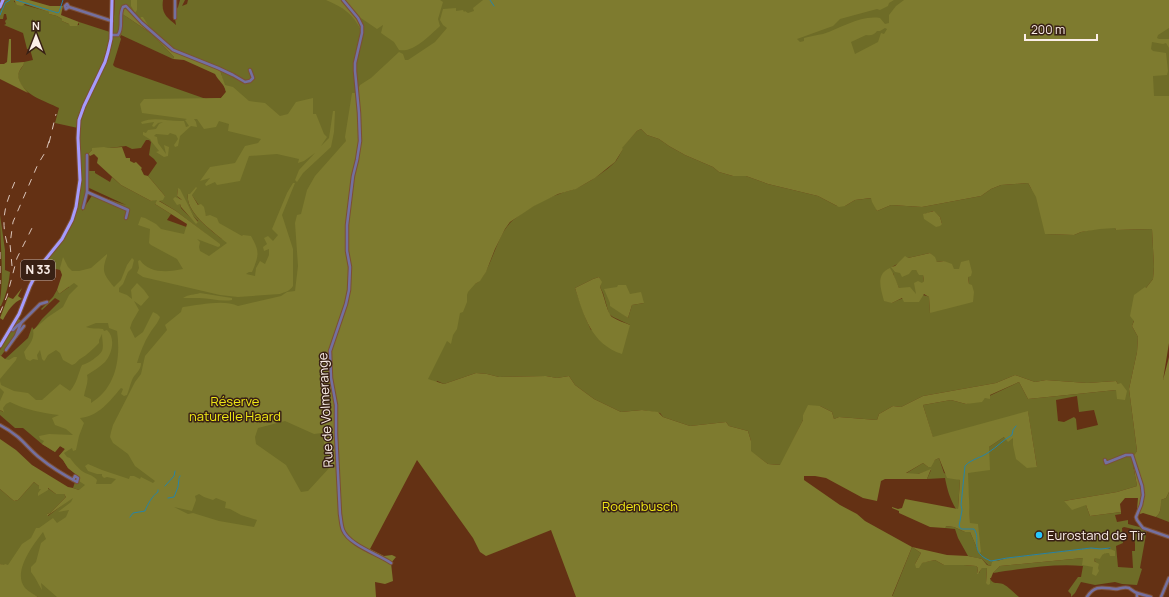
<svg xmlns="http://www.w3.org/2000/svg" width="1169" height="597" font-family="Manrope,sans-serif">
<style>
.green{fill:#6e6c27;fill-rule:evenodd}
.forest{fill:#7e7b2f;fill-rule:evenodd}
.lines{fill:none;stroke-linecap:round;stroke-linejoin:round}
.stream{stroke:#2884a6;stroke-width:1}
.minor-casing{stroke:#7c4f36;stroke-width:4.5}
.major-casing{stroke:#7c4f36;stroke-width:5}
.minor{stroke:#7470a0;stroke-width:2.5}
.major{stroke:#a59bfc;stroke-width:3}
.rail{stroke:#dac5ba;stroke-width:1;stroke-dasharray:7 7;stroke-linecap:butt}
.poi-dot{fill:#27c8ff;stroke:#392115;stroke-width:1.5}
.labels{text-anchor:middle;stroke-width:3;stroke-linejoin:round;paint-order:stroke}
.shield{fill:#392115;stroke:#c1b0a9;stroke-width:1}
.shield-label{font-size:12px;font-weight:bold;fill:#fbeee8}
.park-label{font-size:13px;fill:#f0e915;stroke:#392115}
.street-label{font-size:13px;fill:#fbeee8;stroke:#392115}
.poi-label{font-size:13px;fill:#fbeee8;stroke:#392115;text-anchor:start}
</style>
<rect width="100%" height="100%" fill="#643114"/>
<g class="green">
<path d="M5,0H14V2L50,12L49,14L57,16L62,19V21L69,24L79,25V22L113,33L115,0H131L137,9V0H163C161,14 167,17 176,25L174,13L178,7L180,0H185L182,6L187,4L188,0H1169V224L1106,226L1046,234L1074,235L1081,232L1100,228H1115L1116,230L1152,229L1154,267L1153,279L1146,288L1132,326L1138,337L1137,352L1129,389L1137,451L1132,459L1137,486L1117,492L1064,501L1086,505L1090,516L1121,512V514L1115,515L1117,522L1128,520V524L1147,529L1140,568L1142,569L1137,585L1122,584L1115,582L1095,585L1081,582L1075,593L1071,597V594L1068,591L1078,577H1081L1083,566C1055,563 1020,569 993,573L1000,566L1083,558L1098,568L1096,562L1094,561L1095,558L1105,553H1109L1110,548L1101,549L1091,548L1007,558L997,561L991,566L988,565L982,559L968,556L958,538L955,529L945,528V526L954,527L965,532H970L979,553L970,524L967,473L989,447L1004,437L1014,438L1037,467L1028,412L933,438L923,405L951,400L966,404L985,398L1019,382L1028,399L1116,390L1118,384L1116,381L1087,383L1046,380L1035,382L1015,375L996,383L923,396L901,407L893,406L879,414L877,420L839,417L834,419L832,412L820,406L803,415V420L781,465L768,464L750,451L751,441L748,431L729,426L726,422L690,426L663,417L660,413L642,410L621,412L594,399L575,385L569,376L557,378L546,376L499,377L487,374L476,373L444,384L437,381L335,597H38L24,590L4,566L0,564V489L14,501L18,500L34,482L39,486L49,489L56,494H64L66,497L50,513L47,514L48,516L74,496L79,490L73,488L75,482L79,481L78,476L68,468L63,460L59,456L65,449L60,446L55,452L42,444L23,428H15L0,415V410L3,412L0,405V366L5,359L28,338L32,327L34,330L42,319L60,301L55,298L42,310L41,309L53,297L57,290L59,294L69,287L60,270L47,267L36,278L41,265L62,239L72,220L80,180L78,128L55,123L59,108C45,101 20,94 18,76C18,70 24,67 24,62L33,60L30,49H27L23,33L4,25L6,24L5,21L7,19L6,14H4L3,19H0V11ZM124,15L142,23L173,50L221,73L226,92L221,98L206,99L115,67L113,65L121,39L120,37L121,35L173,59L174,57L152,34ZM637,122L1029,181L1032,190L1028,183L1001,185L991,189L981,196L922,207L891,205L877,211L872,198L855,200L845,206H837L818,196L768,184L746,176H733L719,172L713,167L685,155L669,146L659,139L647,135L641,129L637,131L623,146ZM146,140H149L151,142L149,155L154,159L157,163L148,176L165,196L151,201L121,185L112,177L110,182L95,173V171H87L88,155H89L88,154L92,150L126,146L132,149L141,148ZM623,149C620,153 618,159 615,162C606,171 588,183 577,188C571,191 565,191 559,194C543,199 525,210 512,221C495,236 491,275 475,284L506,224L542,197ZM87,187L126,205L93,194L82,211ZM178,189L194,217L198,221L196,223L181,208L180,204L182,201L177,196ZM188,194H191L222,239C210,230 185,211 188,194ZM158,200L176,211L206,234L167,220L171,214L155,204ZM933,211L940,217L942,224L925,213H928ZM930,253L937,262L944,261L953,269H959L968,277L969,284L930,313L929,297C920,292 902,298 892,303L893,273L895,280L899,288L917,295L924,281L923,275L916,270L892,267L908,258ZM599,277L601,282L600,287L603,293L609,314L613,317L630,325L591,330L586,319L575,288L593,279ZM610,303H644L632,305L628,318ZM1077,396L1079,412L1094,410L1098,425L1077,430L1076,419L1074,417L1064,422L1058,421L1056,400ZM1124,527L1133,529L1135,544V551H1132L1133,568L1118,567L1116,546L1123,543L1122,528Z"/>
<path d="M0,215L5,250V270L10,272C9,284 6,295 1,306H0V301C4,272 0,244 0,215Z"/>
<path d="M18,319L23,321L21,323L24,325L1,356L0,355V350Z"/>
<path d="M939,458L944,473L960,480L958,509H956C950,499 947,489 945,478L927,479L931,470L918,474H905L923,463L928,467L935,460Z"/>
<path d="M1169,492V522L1156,517C1161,513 1161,506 1161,500L1166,498Z"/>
<path d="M912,547L921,553L915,564L935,560L944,565H964L976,566L978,568L977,573H979L982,567L987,568L986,583L989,582L990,578C992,585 998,582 1003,584C1009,587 1014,593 1019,597H892Z"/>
</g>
<g class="forest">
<path d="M14,0H29L50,6H63L61,15L79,22L77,26H70L69,24L62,21V19L57,16L49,14V12L25,4L22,6L17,5Z"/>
<path d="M131,0H137V10L135,13L131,6Z"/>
<path d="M326,0H440L443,2L438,19L440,26C430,35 414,53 399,50L394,42L381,33L383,25L377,29L355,14L361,30C353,14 343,7 326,0Z"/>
<path d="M483,0H894L889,3L888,6L880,10L877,9L840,19L833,26L797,39L800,42L804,41V38C811,36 817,35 823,34C842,28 860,15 880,18L885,24L889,23V15L896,6L904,0H1169V28L1158,35L1157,38L1159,39H1169V48L1166,43L1163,44L1152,42L1151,49L1153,51L1166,53L1168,71L1167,75L1153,76L1154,96H1169V343L1163,380L1169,357V492L1166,498L1161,500C1161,507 1161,513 1156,517L1143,513L1140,514L1139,511L1137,510L1138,498H1125L1120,504L1121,512L1090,516L1086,505L1072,510L1064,501L1117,492L1137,486L1132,458L1137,451L1129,389L1137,352L1138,337L1132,326L1134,321L1130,316L1134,295L1145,287L1146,288L1153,279L1154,267L1152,229L1116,230L1115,228L1100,229L1081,232L1074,235L1045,234L1036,197L1028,183L1001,185L991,189L981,196L922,207L891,205L877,211L872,202L871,198L855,200L845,206L839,207L818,196L768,184L746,176H733L719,172L713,167L685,155L669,146L659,139L647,135L641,129L637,131L622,148L623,149L615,162L595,178L576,189L558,194L534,206L510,222L505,229L495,249L486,272L480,281L475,284L468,292L467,295V302L463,312L460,313L457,329L453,335L451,344L447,341L428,379L444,384L476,373L487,374L499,377L546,376L557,378L569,376L575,385L594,399L621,412L642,410L658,412L663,417L690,426L726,422L729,426L748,431L751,441V451L768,464L780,465L803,420V415L808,405L820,406L832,412L834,419L839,417L877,420L879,414L893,406L901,407L923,396L996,383L1015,375L1035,382L1046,380L1087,383L1116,381L1118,384L1121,383L1127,391L1125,400L1117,399L1116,390L1028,399L1019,382L990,395V399L985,398L982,402L966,404L951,400L923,405L933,437L1028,411L1037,467L1027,468L1016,459L1013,445V438L1008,442L1004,437L989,447L990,470L968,473L970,523L978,524L981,552L979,553L970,532H965L954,527L946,526L945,528L930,527L899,513V511L892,508V507L898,509L902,508L905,499L958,509L960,480L947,478L939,458L935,460L931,467H928L923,463L906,473L918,474L931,469L927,479H885L881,481L877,501L863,498L826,478L815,476H804V480L840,505L857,514L865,521L912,547L947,555L968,556L978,558L982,559L987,565L991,566L992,562L995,560L997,561L1007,558L1091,548C1099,549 1108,547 1115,551V556H1110L1109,553C1103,553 1102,555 1100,559L1095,558L1094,561L1099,564L1098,568L1099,571L1096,576L1092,574L1093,567L1082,565L1083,558L1000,566L993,573L991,578H990V584L988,585L986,583L987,568H982L978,574H977L978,568L976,566L964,565H944L935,560L922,563L919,568H916L915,564L921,553L912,547L892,596L894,597H576L551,530L486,556L480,552L473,538L417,460L370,549L384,556L392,555L396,557L391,563L393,581L385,584L375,582L376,597H381H57L41,583L42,590C38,584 36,578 31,572V567L36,562L41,543L46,539L43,532C33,545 12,572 25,588C29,592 34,594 38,597H0V564L4,565L5,564L8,565L22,544L31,538L36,528H39L53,518L57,523L66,517L69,510L58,512L71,502L73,498L47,516V514L50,513L66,497L64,494H56L48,488V490L38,496V493L41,489H39V486L34,482L18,500L14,501L0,489V439L16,450L32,465L68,487L73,488L79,490L85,485L79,481L78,476L68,468L63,460L59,456L65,449L60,446L55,452L42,444L44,441L40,439L39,436L49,434L73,435L66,429L55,425L52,418L59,415C42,413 26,410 10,402L6,404L3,408L4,412L0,410V401L4,392L0,388V381L1,385L14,391L28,393L36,400H42L60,384L70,391C77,383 78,374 82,365C88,364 99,356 102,351C104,346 102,340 102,334L99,340V343C93,349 87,355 80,359C77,361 76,364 72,365L63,360L60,353L56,350L48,355L45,360L44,361L42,359L40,350L37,355L38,360L33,359L30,361L26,359L24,352C29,345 35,339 33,330L48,317L63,307L69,295L78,286L74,283L59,294L57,290L62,275L60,268L63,257L68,267L72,271H79L91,268L107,254V256C101,272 104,274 114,287L121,280L127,265L132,258L134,260L132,268L128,272L123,284L119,288V292L127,295L132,299L131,290L137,283L144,290L149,297L141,306L134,301L139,310L132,322L130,328L135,338L143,332L153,312L157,314L160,317C158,323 153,328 150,333C144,342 140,353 137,363H141C141,371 135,373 132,380C130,385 129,390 127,395L124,396L121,394L123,389L121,388C109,402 99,416 80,418L84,423L79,436L76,450L73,451L72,448L64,453L67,457L70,458C72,461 79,469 82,471C87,475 92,474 97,480L96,484H111L116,479L107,477L104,478L102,476V474H97L88,471L85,466L88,464L102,470L129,479L130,476H134L140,479L141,477L153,483L155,481L135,466L128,454L113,443L110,437L111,432L113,425L135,382L141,374L145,356L167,330L165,325L181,312L182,308L183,307C199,305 224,299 238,306L281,296L287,292L295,291L298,266L295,223L297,215L301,214L307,190L315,176L346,141L345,137L352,93H355L357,95V91L360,85L371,78L399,52L403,54L405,60H408L435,42L447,28L443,25L440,20L443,9L456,8V11L463,10L464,12L465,11L468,13L474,11L473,8ZM885,28L887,29L884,34L881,33L878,42L855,54L851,42L866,35C871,36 874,35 877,31H880ZM96,323H108L109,328L117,331C121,358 116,388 91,403V399L84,396C85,389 89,382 87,375C93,371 100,367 105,362C112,354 116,338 107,330L104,331L103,329C98,328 90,329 86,327ZM285,421L314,434L322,433L325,449L331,466L308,491L301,492L286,465L256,444L255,437L258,428ZM199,494L204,497L213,500L216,498L226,502L225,508L230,509L241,515L257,520L254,527L219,521L193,513L188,514L174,507L192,511L196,500L195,496Z"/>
<path d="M124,9H127L142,22L140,19L141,17H143L148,25L147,27L173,50L218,68L221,73L225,85L233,87L249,101L265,103L280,116L288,114L296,102L313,98V114H316L324,134L327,137L321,146L329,138L333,111H335L334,132L331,147L303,173L297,182L295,180L299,170L315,153L304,161L298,163L299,159L277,154L249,156L240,181L217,185L215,182L206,186L205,184L210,178L200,181L210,167L235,163L245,146L258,143L261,139L228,131L229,124L219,121L216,127L204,129L197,119H194L196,122L197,127L191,126L180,136L178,146L175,147L174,145L178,139L176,135L170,133L168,135L156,134L154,136L157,137L158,143L166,154L164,145L169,147L168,156L164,157L156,152L159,151L151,141V140L143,135V132L146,133L148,130L156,129L159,124L163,122L158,123L154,127L152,126L154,122L142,124L141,122C155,116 169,122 184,121L186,127L189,126L185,120L187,119L142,113L140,104L144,99L221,98L226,92C224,83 219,82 215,74L184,60L173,59L174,57L152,34L124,15L122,13Z"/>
<path d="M9,39H11V63L24,62C24,66 22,66 20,70C15,78 23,87 28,93L0,79V64H4L7,62Z"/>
<path d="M104,147L108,148L122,147L126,158H130V161L134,163L136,162L142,168L141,169L144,175L148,176L165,196L163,200L159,201L176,211L220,244V246L218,247L197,239L200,242L199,247L200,251L209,256L227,243C214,232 185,213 188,194H190L196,187L197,188L192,195L198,205L201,204L204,207L206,216L210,215L217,218L219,223L242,236L243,235L251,236C260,252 259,255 252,272H249L246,274L255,276L256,268L260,261L265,264L269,255V249L264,251L263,247L267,244L264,238L268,236L273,241L278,235L272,229L287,193L293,183H295L282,215L293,249V286C290,291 285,292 280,294L238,297L220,295L143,277L137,273L139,268L138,261L140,260C149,274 169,272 183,269L177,259L151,245L149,243L150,229L138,225L141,217L145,218L156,224L161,229L184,234L187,224L155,204L157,200L151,201L121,185L97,163L98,158L94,154L90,156L88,154L92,150V148Z"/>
<path d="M178,188L180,189L194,217L198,222L196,224L181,207L180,204L177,205L173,199L175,197L182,200L177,196Z"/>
<path d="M934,211L940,217L942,224L940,226L936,227L924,219L923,214Z"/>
<path d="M930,253L935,257L937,262L944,261L952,264L954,269H959L961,262L969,260L972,272L971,276L968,277L969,284L972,285L974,292L973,302L930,313L929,297L924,294L919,302H904L902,298L892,303L884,301C881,289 875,274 890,268C894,274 896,281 899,288L910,287L916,294L914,283L918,281L922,283L924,281L923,275H919L916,270H912L909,274L902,277L900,273L895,272L891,267L895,266L905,256L908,258Z"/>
<path d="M599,277L602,282L600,287C604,294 607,313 612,317C617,320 625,323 630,325L622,354C591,344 584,316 575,288L593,279Z"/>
<path d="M618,285H626L630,294L641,292L644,303L632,305L628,318L610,306V303L604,289L617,287Z"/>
<path d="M22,288L18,296L22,299C14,301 7,312 3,320L0,318L8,297L13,299Z"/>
<path d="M200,293L232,298V300C221,302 210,298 199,298C194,298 188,298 183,298C189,294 194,295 200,293Z"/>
<path d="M0,355L5,359L9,360L14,357H17L16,360L0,379Z"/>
</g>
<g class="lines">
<g class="stream">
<path d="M16,0L58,13L59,12L63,0"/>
<path d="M490,0L494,6"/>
<path d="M0,15L5,3L10,0"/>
<path d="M1016,426L1013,430L1012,435C1003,440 997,447 989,452C981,458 971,459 965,466L961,505L962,510L959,526L961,529H974C982,540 968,552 991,561L1007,558L1091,548L1101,549L1110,548"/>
<path d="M179,478L180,476"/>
<path d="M165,486L174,476L175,471"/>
<path d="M168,498L174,497L178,487L179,479"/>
<path d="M130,517L133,513L145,511C147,505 153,495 158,492V490"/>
</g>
<defs>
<g id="minor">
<path d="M343,0L358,18L362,26V33L355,63V71L359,113L360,141L357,160L353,176L347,225V251L350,267L349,290L346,304L330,351L331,378L336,405V434L340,514C341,519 341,525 343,530C349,545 378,554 391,563"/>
<path d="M69,7L67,4L65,6L66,9L69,7L112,21"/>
<path d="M175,18V0"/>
<path d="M111,35H118C124,27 118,16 123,7L126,6L142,23L173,50L218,68L233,75L245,82L250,81L253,78L250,70"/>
<path d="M87,192L128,210L126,218"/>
<path d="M83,208L87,192V155"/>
<path d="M32,281L44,272L48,271"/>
<path d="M21,323L40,304L47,302"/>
<path d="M10,329L13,330L18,325L21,323L16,336L24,326"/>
<path d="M6,350L16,336"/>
<path d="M0,425C6,428 12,432 18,437C26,444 32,452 40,458C52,468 64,475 77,482L78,478L75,476L73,480"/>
<path d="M1105,460L1106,463L1126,455H1132L1142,486L1143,495L1141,505L1136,517L1137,520L1143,528L1169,537"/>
<path d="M1087,597C1095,584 1103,588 1116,589C1120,589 1124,586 1129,588C1132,590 1134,592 1137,593"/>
<path d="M1137,597V593L1151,597"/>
<path d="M1161,597L1169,578"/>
</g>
<g id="major">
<path d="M0,7L3,0"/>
<path d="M0,346L19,314L30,286L38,270L41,265L62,239L72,220L76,207L80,180L78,138L79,120L84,106L105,62L108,52L111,39L112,0"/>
</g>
</defs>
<use href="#minor" class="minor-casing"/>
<use href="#major" class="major-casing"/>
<use href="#minor" class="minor"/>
<use href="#major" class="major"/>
<g class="rail">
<path d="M49,143L56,114"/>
<path d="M7,243C0,217 6,203 16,179"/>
<path d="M0,252V284"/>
<path d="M12,266L10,244L13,222L38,164L46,151L50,138"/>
<path d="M0,313L7,296L17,258L35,222"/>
</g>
</g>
<circle class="poi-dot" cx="1039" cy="535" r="4"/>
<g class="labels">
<rect class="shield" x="21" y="260" width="34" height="20" rx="3"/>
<g class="shield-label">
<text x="38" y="274">N 33</text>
</g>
<g class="park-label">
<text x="235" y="406">Réserve<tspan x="235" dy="15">naturelle Haard</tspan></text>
<text x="640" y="511">Rodenbusch</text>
</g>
<g class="street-label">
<text transform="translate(325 410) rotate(-93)" y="5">Rue de Volmerange</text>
</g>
<g class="poi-label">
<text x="1047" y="540">Eurostand de Tir</text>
</g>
</g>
<g transform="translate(36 36)" stroke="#392115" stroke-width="3" paint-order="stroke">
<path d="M0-3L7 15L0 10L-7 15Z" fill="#fbeee8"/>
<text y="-6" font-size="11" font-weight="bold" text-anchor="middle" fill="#fbeee8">N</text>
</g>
<path d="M1025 34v6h72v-6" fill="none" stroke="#fbeee8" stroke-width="2"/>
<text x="1031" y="34" font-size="12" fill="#fbeee8" stroke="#392115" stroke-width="3" paint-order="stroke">200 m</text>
</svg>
